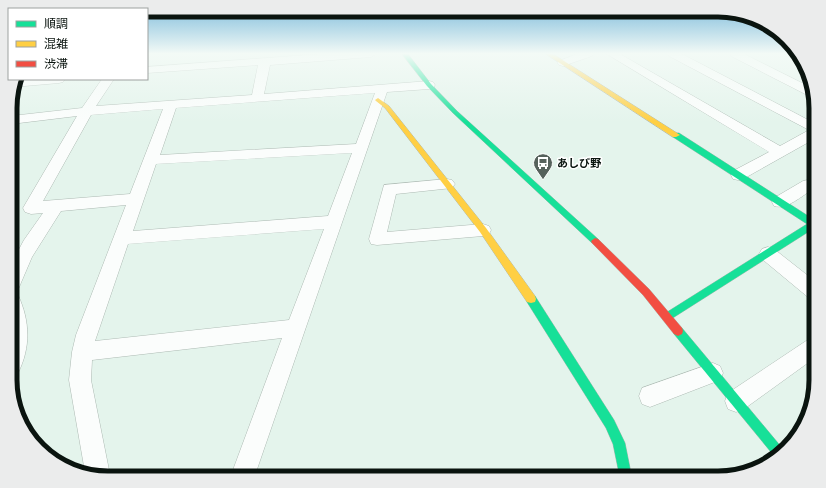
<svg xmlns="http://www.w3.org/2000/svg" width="826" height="488" font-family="'Titillium Web','Noto Sans JP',sans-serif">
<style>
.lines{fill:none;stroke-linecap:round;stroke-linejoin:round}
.street-casing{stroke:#adbab3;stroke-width:1}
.fast-casing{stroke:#adbab3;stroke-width:1}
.slow-casing{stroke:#adbab3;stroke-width:1}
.jam-casing{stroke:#adbab3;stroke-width:1}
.street{fill:#fbfdfc;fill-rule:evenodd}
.fast{fill:#16e098;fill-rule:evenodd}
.slow{fill:#ffcf43;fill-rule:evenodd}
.jam{fill:#f24e42;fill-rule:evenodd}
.labels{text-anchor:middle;stroke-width:3;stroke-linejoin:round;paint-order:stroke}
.poi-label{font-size:11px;font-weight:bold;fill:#0a140f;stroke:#fff;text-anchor:start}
.rim{fill:none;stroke:#0a140f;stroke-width:5}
</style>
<rect width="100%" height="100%" fill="#e4f4ec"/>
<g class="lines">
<defs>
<g id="street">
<path d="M321,54H376L371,57L270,65L264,94L429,81L433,82L435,85L433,88L429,89L387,92L254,478H230L282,338L92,360L91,380L110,475L108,478L85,472L69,380L72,352L76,335L126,205L61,211L32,257L17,292L13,294L18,295C30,321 31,347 18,373L11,376V264L24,240L43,213L31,214L25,212L23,208L77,116L11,124V116L82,108L102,79H114L96,106L252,95L258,65L147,73V67ZM375,93L356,144L160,155L176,108ZM163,109L130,194L43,201L91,115ZM352,153L328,216L133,231L156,164ZM324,229L289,320L95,341L128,244Z"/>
<path d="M577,54H593L592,56L563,66L559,65L557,63L559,61Z"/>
<path d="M607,54H620L780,146L809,130L669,56L668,54H682L816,124V138L743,179L738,180L733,179L731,175L733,171L769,152Z"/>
<path d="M730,54H744L812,88L814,96H809L731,56Z"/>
<path d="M792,54H798L803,61L798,60Z"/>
<path d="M27,79H65L63,82L59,83L13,87L15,80Z"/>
<path d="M447,179L452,180L455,184L452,188L396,194L387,232L483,224L489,226L491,230L489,234L483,236L377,245L371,244L369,239L384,185Z"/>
<path d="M808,180L813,181L816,185L813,189C803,195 787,210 774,206L772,202L774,198L803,181Z"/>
<path d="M768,247L774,249L816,282V301L809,298L762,259L759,254L762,249Z"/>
<path d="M816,336V357L744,409L736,412L728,409L725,401L728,393L809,339Z"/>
<path d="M713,363L720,366L723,373L720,380L650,407L642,404L639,396L642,388Z"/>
</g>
<g id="fast">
<path d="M402,54H408L431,84L457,111L598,239L599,241L598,243H592L453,113L427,86Z"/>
<path d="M673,133H679L816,221V227L668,321L664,320L663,317L664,314L807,224L673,137Z"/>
<path d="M531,295L535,296L614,420L625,443L632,478H620L613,444L606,428L527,302L526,299L527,296Z"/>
<path d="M678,326L682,328L783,449L775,457L674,334L673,331L674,328Z"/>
</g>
<g id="slow">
<path d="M546,54H553L680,135L676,137H673Z"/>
<path d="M378,98L389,106L486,228L535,296L536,299L535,302L531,303L527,302L480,232L385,108L376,101L375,100Z"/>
</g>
<path id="jam" d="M595,238L598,239L649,289L682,328L683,331L682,334L678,336L674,334L643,295L592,243L591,241Z"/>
</defs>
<use href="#street" class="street-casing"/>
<use href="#fast" class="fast-casing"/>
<use href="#slow" class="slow-casing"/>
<use href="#jam" class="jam-casing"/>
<use href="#street" class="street"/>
<use href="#fast" class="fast"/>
<use href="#slow" class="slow"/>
<use href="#jam" class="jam"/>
</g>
<linearGradient id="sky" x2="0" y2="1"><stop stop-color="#76b8da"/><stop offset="0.44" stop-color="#f3faf6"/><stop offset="1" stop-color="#f3faf6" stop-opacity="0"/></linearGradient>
<rect width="826" height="122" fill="url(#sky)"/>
<defs>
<symbol id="bus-pin" viewBox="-11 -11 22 30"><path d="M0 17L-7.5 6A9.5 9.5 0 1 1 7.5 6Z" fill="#56625c" stroke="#fff"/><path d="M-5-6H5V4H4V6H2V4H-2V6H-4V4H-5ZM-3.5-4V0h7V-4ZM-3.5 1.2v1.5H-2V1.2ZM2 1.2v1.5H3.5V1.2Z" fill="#fff"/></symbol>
</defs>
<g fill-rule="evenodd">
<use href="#bus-pin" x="532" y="152" width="22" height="30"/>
</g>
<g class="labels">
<g class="poi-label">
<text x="557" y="167">あしび野</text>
</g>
</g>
<path d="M0 0H826V488H0ZM108 17H718A91 91 0 0 1 809 108V380A91 91 0 0 1 718 471H108A91 91 0 0 1 17 380V108A91 91 0 0 1 108 17Z" fill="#ebecec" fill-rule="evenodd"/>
<path class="rim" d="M108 17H718A91 91 0 0 1 809 108V380A91 91 0 0 1 718 471H108A91 91 0 0 1 17 380V108A91 91 0 0 1 108 17Z"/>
<rect x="8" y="8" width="140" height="72" fill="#ffffff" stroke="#9da19f"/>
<rect x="16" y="21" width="20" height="6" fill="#16e098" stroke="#9da19f"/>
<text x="44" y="28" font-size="12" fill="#0a140f">順調</text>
<rect x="16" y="41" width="20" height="6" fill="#ffcf43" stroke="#9da19f"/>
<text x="44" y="48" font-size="12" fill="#0a140f">混雑</text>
<rect x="16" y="61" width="20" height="6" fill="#f24e42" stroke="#9da19f"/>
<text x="44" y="68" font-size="12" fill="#0a140f">渋滞</text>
</svg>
